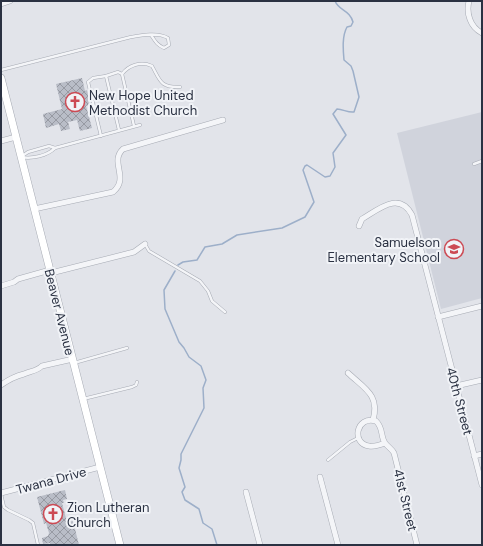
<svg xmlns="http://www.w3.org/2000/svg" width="483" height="546" font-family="'DM Sans',sans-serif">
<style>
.built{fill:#d0d3dc}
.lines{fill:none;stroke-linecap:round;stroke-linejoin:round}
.stream{stroke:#9dafc9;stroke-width:1.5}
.building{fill:url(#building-cross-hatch)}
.service-casing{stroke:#a7abb4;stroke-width:3.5}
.minor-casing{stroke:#a7abb4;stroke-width:6}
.secondary-casing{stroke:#a7abb4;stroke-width:8}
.service{stroke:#f4f5f8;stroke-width:2.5}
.minor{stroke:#f4f5f8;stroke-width:5}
.secondary{stroke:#fff;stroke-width:7}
.labels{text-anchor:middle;stroke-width:4;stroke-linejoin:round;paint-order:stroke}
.poi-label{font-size:13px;fill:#2a3142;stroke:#f1f3f7;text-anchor:start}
.street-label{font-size:13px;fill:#2a3142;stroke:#f1f3f7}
</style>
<defs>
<pattern id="building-cross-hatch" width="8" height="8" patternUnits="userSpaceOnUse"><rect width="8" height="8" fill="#b9bdc7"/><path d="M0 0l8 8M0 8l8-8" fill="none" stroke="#979aa3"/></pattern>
</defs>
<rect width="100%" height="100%" fill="#e2e4ea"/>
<path class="built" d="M482,112V298L441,309L397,133Z"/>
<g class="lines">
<g class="stream">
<path d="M178,265L183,262L197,260L205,247L222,244L237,235L282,228L305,217L314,202L303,170L305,166L307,165L325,177L330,176L335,167L333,153L346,135L333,114L337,109C343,109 348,113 354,112L359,97L353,71L351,66L344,60C343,49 342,36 347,27L351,26L353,22C350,10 339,11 335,1"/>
<path d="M175,271L164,290L165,309L179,342L184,348L189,357L201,366L206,380L203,388L204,408L181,454V460L179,468L185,487L182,492L185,500L199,509L203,523L212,529L217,545"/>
</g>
</g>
<g class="building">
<path d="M82,78L85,91L87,90L89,99H88L89,105L86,106L92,128L80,131L77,120L68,122L70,129L61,131L59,124L46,128L43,114L62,109L56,84Z"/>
<path d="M65,490L67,499L63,500L64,503H62L67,522L73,521L79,545H50V543L43,544L42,538L48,536L49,533L46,523L44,524L37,497Z"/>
</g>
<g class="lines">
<defs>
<g id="service">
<path d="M1,70L131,37C142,35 158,32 168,38L169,45L164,48C157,45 155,41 151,35"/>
<path d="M122,74C129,65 141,61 152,66C160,80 160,88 180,87"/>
<path d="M106,76L118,72L122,74L134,126"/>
<path d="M101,136L88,82L93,78L106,76L119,130"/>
<path d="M49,146L55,148C47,156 32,159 21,157L28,152Z"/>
<path d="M55,148L140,125"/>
<path d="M474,164L482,161"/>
<path d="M145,244L149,251L200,281L208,291L212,301L225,312"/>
<path d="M74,363L127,348"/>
<path d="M83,399L132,387L136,385L137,382"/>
<path d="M328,460L350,442L358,438"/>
<path d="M1,494L4,507L8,510L29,520L33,523L38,545"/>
</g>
<g id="minor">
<path d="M469,1C466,13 470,27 482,33"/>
<path d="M1,4L10,1"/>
<path d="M1,141L16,137"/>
<path d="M34,209L113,192C130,178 109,162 123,149L223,120"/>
<path d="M359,226L362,219C379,209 399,191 412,215L482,485"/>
<path d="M51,273L134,252L145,244"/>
<path d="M1,286L14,282L18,279L50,270"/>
<path d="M438,317L482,306"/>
<path d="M348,373C365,389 380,395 373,420"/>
<path d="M1,385C8,380 16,376 24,374C31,371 37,371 42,366L73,359"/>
<path d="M456,386L482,380"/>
<path d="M385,443C380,445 375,447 369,446C351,444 356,415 376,421C384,429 380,436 385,443C388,447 392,449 394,453L417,545"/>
<path d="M474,456L482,454"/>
<path d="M320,477L338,545"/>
<path d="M246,492L260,545"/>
<path d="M1,493L100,467"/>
</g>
<path id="secondary" d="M1,78L120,545"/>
</defs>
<use href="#service" class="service-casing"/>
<use href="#minor" class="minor-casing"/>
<use href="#secondary" class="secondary-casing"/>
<use href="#service" class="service"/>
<use href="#minor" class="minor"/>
<use href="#secondary" class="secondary"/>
</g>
<defs>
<symbol id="church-ring" viewBox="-11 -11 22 22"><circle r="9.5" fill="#f1f3f7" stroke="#cc4a54" stroke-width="1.5"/><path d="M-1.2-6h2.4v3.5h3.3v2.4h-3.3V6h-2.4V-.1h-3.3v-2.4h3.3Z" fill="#cc4a54"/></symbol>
<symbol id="school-ring" viewBox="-11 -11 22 22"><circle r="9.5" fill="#f1f3f7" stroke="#cc4a54" stroke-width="1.5"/><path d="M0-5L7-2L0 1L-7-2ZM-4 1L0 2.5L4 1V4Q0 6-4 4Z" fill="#cc4a54"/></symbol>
</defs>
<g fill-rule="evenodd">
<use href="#church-ring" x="64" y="91" width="22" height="22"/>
<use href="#school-ring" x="443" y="238" width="22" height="22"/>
<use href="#church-ring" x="42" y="503" width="22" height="22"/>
</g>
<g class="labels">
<g class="poi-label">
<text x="89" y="100">New Hope United<tspan x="89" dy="15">Methodist Church</tspan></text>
<text x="440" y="247" text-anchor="end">Samuelson<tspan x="440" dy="15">Elementary School</tspan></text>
<text x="67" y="512">Zion Lutheran<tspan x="67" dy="15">Church</tspan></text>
</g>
<g class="street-label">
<text transform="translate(60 312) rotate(76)" y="5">Beaver Avenue</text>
<text transform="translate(460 401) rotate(75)" y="5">40th Street</text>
<text transform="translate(51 480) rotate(-15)" y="5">Twana Drive</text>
<text transform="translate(406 500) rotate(76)" y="5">41st Street</text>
</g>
</g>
<rect width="483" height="546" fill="none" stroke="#2a3142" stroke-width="4"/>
</svg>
